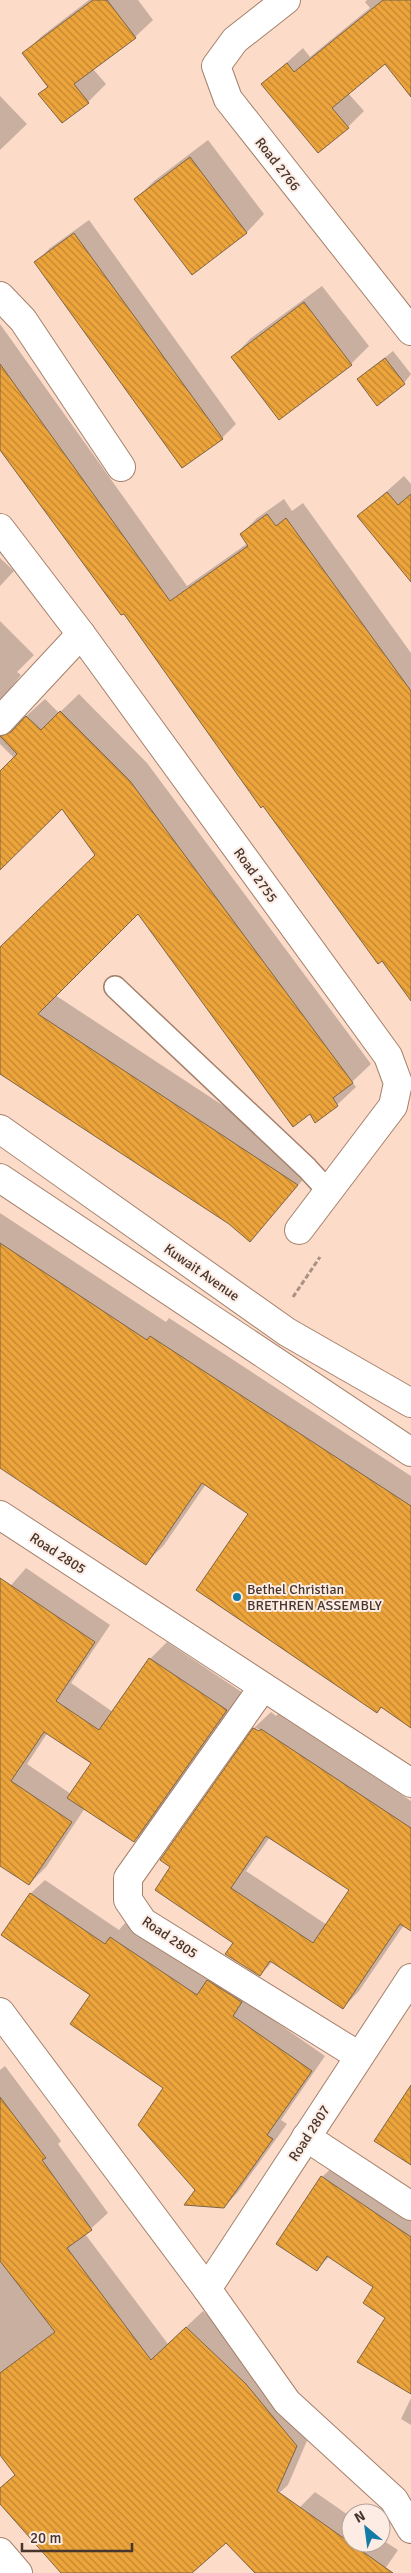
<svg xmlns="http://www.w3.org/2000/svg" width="411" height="2573" font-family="Signika,sans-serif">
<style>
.shadow{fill:#0003;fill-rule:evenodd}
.building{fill:url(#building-back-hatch);stroke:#7d6546;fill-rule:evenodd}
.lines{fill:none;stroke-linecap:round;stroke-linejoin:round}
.service-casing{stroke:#a5816b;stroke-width:24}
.minor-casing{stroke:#a5816b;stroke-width:30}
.secondary-casing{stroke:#a5816b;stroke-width:30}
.path{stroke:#aa9183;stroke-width:3;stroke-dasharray:5 2.5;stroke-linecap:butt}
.service{stroke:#fff;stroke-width:21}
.minor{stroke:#fff;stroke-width:28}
.secondary{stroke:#fff;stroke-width:28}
.poi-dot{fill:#137ca6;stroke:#fdece3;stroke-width:2}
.labels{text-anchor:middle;stroke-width:4;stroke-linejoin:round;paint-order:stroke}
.street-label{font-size:14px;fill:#46362d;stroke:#fdece3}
.poi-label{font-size:14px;fill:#46362d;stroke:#fdece3;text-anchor:start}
</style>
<defs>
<pattern id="building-back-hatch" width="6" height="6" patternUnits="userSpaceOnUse" patternTransform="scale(1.25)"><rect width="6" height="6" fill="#eca43b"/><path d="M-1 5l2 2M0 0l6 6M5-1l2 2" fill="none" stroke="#c18632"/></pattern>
</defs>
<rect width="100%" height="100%" fill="#fcdbc9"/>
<g class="shadow">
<path d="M89,0H138L153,20L135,37L93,69L106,84L88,102L40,94L48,86L24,53L42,36Z"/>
<path d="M367,0H411V95L385,63L348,93L364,111L348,127L263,84L303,48L310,57L370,8L365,2Z"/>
<path d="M0,96L27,124L0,150Z"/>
<path d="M208,140L264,214L247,232L192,273L136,199L154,181Z"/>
<path d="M89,220L236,424L222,438L36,262L50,248Z"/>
<path d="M322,286L369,346L351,364L279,418L233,357L250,339Z"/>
<path d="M0,324L187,586L248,543L241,534L257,518L284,499L292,511L303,503L411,653V999L0,447Z"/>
<path d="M393,351L411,374L404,383L358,379Z"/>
<path d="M404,476L411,484V580L359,516Z"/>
<path d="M0,558L14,571L0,586Z"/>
<path d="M0,621L34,655L17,672L21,675L3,698V707L15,718H24L45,699L59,713L79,694L147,763L371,1064L352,1082L356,1087L337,1105L316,1121L139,912L55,995L315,1166L250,1240L230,1223L0,1072V949L97,854L62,807L0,869V772L14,758L0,744Z"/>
<path d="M0,1213L166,1322L169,1318L411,1476V1726L382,1707L377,1712L250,1513L206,1484L164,1545L146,1563L0,1465Z"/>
<path d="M26,1568L110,1625L71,1683L113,1712L150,1659L167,1642L243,1693L151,1824L134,1841L85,1808L46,1867L29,1884L0,1864V1598ZM48,1732L92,1762L71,1794L27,1764Z"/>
<path d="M271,1712L276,1716L278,1714L411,1801V1923L404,1925L359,1991L343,2008L273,1961L260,1975L172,1866L162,1859L254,1728ZM256,1728L265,1734L256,1731ZM270,1837L351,1890L327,1925L246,1871Z"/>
<path d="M45,1880L119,1930L125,1923L210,1980L222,1967L246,2001L325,2056L281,2120L287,2124L238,2192L224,2207L196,2190L165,2088L92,1995L30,1894Z"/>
<path d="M5,2066L61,2141L58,2144L108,2213L85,2234L168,2344L203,2311L262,2367L312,2429L288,2485L190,2573H62L0,2502V2489L16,2474L0,2453V2070Z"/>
<path d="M339,2161L411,2209V2393L375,2287L330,2256L316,2270L322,2177Z"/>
<path d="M411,2398V2425L401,2419Z"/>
<path d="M315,2492L351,2517V2543H381V2539L398,2550L382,2573H260L300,2507Z"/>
</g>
<g class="building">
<path d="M93,0H107L136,38L74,84L89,103L62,123L38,94L48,87L22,53Z"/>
<path d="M383,0H411V97L385,64L332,108L349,128L318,153L261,84L287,63L294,72Z"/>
<path d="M190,157L247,233L192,275L134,199Z"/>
<path d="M74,233L223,439L182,468L34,262Z"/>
<path d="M304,302L352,365L279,420L231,357Z"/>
<path d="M385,358L405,384L377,406L357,379Z"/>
<path d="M0,364L170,601L248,546L240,534L267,514L276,526L286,518L411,691V1001L382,961L378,964L263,806L261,808L124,614L121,615L0,450Z"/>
<path d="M387,492L398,505L411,494V582L357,516Z"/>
<path d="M60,711L130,781L353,1083L333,1098L338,1106L315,1123L310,1114L293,1127L138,914L38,1014L298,1185L250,1242L229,1224L0,1074V947L95,855L62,809L0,870V771L17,754L0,736L11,732L26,716L41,730Z"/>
<path d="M0,1243L147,1340L150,1336L411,1506V1728L381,1707L377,1713L196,1590L248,1514L202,1483L146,1565L0,1468Z"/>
<path d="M0,1578L95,1642L56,1701L99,1730L149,1658L227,1710L134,1842L67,1798L91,1763L44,1732L11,1781L72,1822L29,1885L0,1866Z"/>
<path d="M253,1728L259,1731L261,1729L411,1828V1931L400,1924L343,2009L270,1961L260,1976L225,1954L233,1943L155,1890L170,1867L160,1860ZM266,1836L349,1890L313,1943L231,1888Z"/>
<path d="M30,1893L105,1944L110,1937L197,1995L207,1980L242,2002L233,2016L312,2071L267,2135L273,2139L224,2208L184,2205L195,2190L138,2125L163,2088L70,2024L90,1995L1,1935Z"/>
<path d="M411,2085V2165L374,2141Z"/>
<path d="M0,2097L46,2158L42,2160L92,2230L67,2248L151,2360L186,2327L246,2384L297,2446L277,2491L393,2573H255L226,2543L192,2573H61L0,2504V2488L15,2475L0,2455V2373L55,2332L0,2261Z"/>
<path d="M321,2176L411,2237V2394L357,2362L385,2318L363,2303L373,2287L327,2256L317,2271L276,2244Z"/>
</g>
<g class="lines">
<defs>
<path id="service" d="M115,987L307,1168L329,1192"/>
<g id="minor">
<path d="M286,0L235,40L216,66L228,99L411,331"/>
<path d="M0,296L23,320L121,467"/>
<path d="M0,528L81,634L388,1056L398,1083L393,1106L299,1230"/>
<path d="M0,721L81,634"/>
<path d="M0,1515L411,1783"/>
<path d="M263,1687L128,1878V1900L143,1922L359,2056"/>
<path d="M0,2012L207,2289L287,2402L394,2500L411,2529"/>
<path d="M306,2137L411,2206"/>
<path d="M207,2289L411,1978"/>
<path d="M0,2552L18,2573"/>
</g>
<g id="secondary">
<path d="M0,1129L287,1332L411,1403"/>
<path d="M0,1178L411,1452"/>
</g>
</defs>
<use href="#service" class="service-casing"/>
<use href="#minor" class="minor-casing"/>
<use href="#secondary" class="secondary-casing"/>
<path class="path" d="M293,1297L320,1257"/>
<use href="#service" class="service"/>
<use href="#minor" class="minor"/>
<use href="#secondary" class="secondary"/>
</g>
<circle class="poi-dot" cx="237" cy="1597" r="5"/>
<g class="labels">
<g class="street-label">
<text transform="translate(278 164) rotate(52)" y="5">Road 2766</text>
<text transform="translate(256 875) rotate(54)" y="5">Road 2755</text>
<text transform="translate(202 1272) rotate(35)" y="5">Kuwait Avenue</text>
<text transform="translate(58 1553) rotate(33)" y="5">Road 2805</text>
<text transform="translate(170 1937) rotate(34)" y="5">Road 2805</text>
<text transform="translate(309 2133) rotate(-57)" y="5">Road 2807</text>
</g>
<g class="poi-label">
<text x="247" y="1594">Bethel Christian<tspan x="247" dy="16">BRETHREN ASSEMBLY</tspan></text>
</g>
</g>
<g transform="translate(366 2528) rotate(331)"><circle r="24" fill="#fdece3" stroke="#b4a39a"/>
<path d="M0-4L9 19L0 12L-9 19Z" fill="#137ca6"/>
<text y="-8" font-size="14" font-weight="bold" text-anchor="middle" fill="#46362d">N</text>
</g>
<path d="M22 2543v8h110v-8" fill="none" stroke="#46362d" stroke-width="2.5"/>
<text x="30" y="2543" font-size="15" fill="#46362d" stroke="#fdece3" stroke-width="4" paint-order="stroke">20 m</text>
</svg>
